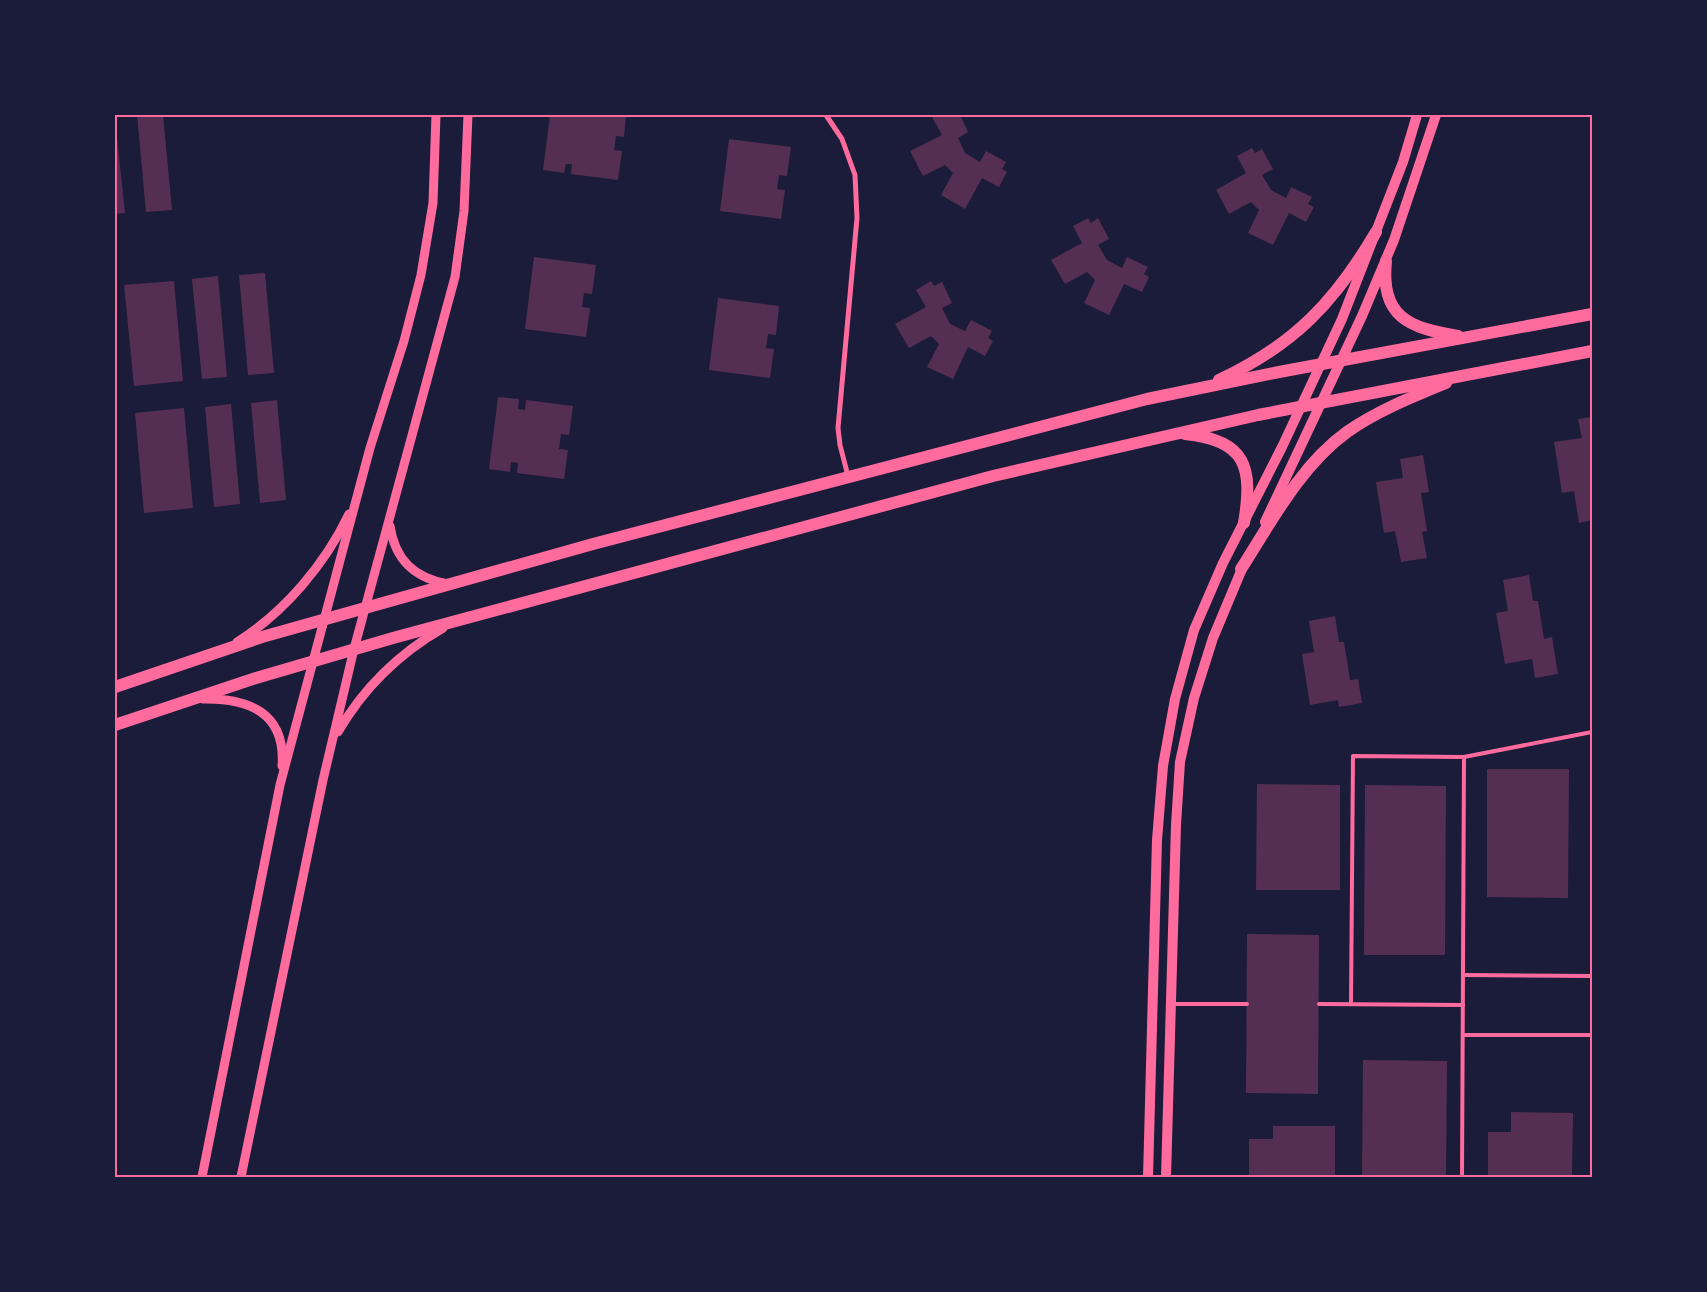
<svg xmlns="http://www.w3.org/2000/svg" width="1707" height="1292" font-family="Figtree,sans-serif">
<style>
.building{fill:#542f53}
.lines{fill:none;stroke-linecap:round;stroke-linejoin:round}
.service{stroke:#ff6b9d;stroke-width:4}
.minor{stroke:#ff6b9d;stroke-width:5}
.tertiary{stroke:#ff6b9d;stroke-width:9}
.secondary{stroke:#ff6b9d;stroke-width:10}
.primary{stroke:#ff6b9d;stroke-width:12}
.neatline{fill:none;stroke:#ff6b9d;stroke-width:2}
</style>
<rect width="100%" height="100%" fill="#1b1b3a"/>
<g class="building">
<path d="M137,115H163L172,210L146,212Z"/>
<path d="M550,115H626L624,137L616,136L614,150L622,151L618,180L571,174L572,164H566L564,173L543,170Z"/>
<path d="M931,115H960L968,132L958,138L965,153L980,162L986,151L1006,162L1002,169L1007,172L999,187L982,178L965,209L941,195L953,173L945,165L923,176L910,151L942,135Z"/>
<path d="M115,118L125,213L115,214Z"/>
<path d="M729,139L791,147L787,176L779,175L777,189L785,190L781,219L720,211Z"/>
<path d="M1252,148L1255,153L1262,149L1273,169L1262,175L1271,190L1286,198L1291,187L1312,197L1308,204L1314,207L1306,222L1289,213L1273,245L1248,233L1259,210L1251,202L1229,214L1216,190L1246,173L1237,156Z"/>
<path d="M1088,218L1091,223L1098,218L1109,239L1098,245L1107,260L1122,268L1127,257L1148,267L1144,274L1149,277L1142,292L1124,284L1109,315L1084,303L1095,280L1087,272L1065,284L1051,260L1082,243L1073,226Z"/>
<path d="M534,257L596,265L592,294L584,293L582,307L590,308L586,337L525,329Z"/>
<path d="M265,273L274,373L248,375L239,275Z"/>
<path d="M218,276L227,377L202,379L192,279Z"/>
<path d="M174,281L183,381L134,386L124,285Z"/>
<path d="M931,281L934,286L942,282L952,303L942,308L950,324L965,331L971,320L992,331L988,338L993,341L985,356L968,347L953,379L927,367L939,344L931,336L909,348L895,324L926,307L916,290Z"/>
<path d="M718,298L779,306L776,335L768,334L766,348L774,349L770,378L709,370Z"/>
<path d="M498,397L519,399L518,409L525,410L526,400L573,406L569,435L561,434L559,449L568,450L564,479L517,473L518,463L511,462L510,472L489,469Z"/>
<path d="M277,400L286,500L260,503L251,403Z"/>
<path d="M231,404L240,504L214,507L205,407Z"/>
<path d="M184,408L193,508L144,513L135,413Z"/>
<path d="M1592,417V520L1579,523L1574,491L1562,493L1554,442L1582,438L1578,419Z"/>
<path d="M1423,455L1429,492L1421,493L1427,531L1422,532L1427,558L1401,562L1395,531L1384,533L1376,482L1403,478L1400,459Z"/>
<path d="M1529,575L1533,601H1538L1544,639L1552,637L1558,674L1535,678L1532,659L1505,664L1496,613L1508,611L1503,580Z"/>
<path d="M1335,616L1339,642H1344L1350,680L1358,679L1362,703L1339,707L1338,700L1310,705L1302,654L1314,652L1309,621Z"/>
<path d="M1487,769H1569L1568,898L1487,897Z"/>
<path d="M1257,784L1340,785V890H1256Z"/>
<path d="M1365,785L1446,786L1445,955H1364Z"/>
<path d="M1247,934L1319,935L1318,1094L1246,1093Z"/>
<path d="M1363,1060L1447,1061L1446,1177H1362Z"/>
<path d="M1511,1112L1573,1113L1572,1177H1488V1132H1511Z"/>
<path d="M1273,1126H1335V1177H1249V1139H1273Z"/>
</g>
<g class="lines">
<g class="service">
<path d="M1463,975L1592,976"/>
<path d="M1171,1004H1247"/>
<path d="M1319,1004L1463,1005"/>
<path d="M1351,1004L1353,756L1464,757"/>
<path d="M1463,1035H1592"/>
<path d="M1462,1177L1464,757L1592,732"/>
</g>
<path class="minor" d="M826,115L842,139L855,175L857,218L838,428L840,445L848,476"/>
<g class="tertiary">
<path d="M390,526C395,560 414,578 448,584"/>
<path d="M237,642C285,612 325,564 349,514"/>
<path d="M203,699C249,698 286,713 282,766"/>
<path d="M338,732C364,687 398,654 443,628"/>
<path d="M202,1177L280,785L370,448L404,341L421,275L433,203L436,115"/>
<path d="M241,1177L323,780L354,649L455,277L464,211L468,115"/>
</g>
<g class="secondary">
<path d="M1265,522L1362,316L1394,240L1436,115"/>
<path d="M1148,1177L1157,840L1163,766L1175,699L1194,630L1223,563L1282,447L1342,319L1403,162L1417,115"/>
<path d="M1166,1177L1176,825L1180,762L1194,698L1213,638L1244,564"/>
</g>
<g class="primary">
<path d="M1386,261C1380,317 1409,328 1458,336"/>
<path d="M1219,380C1294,345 1335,302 1376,232"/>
<path d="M1185,434C1247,440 1253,468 1244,523"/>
<path d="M1241,569C1271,522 1301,465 1347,432C1377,411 1412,397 1446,383"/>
<path d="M115,687L262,637L593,544L1147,399L1279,372L1592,314"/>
<path d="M115,725L256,678L393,638L993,476L1258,415L1592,351"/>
</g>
</g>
<rect width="1707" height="1292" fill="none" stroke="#1b1b3a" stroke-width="232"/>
<rect x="116" y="116" width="1475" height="1060" class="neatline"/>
</svg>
